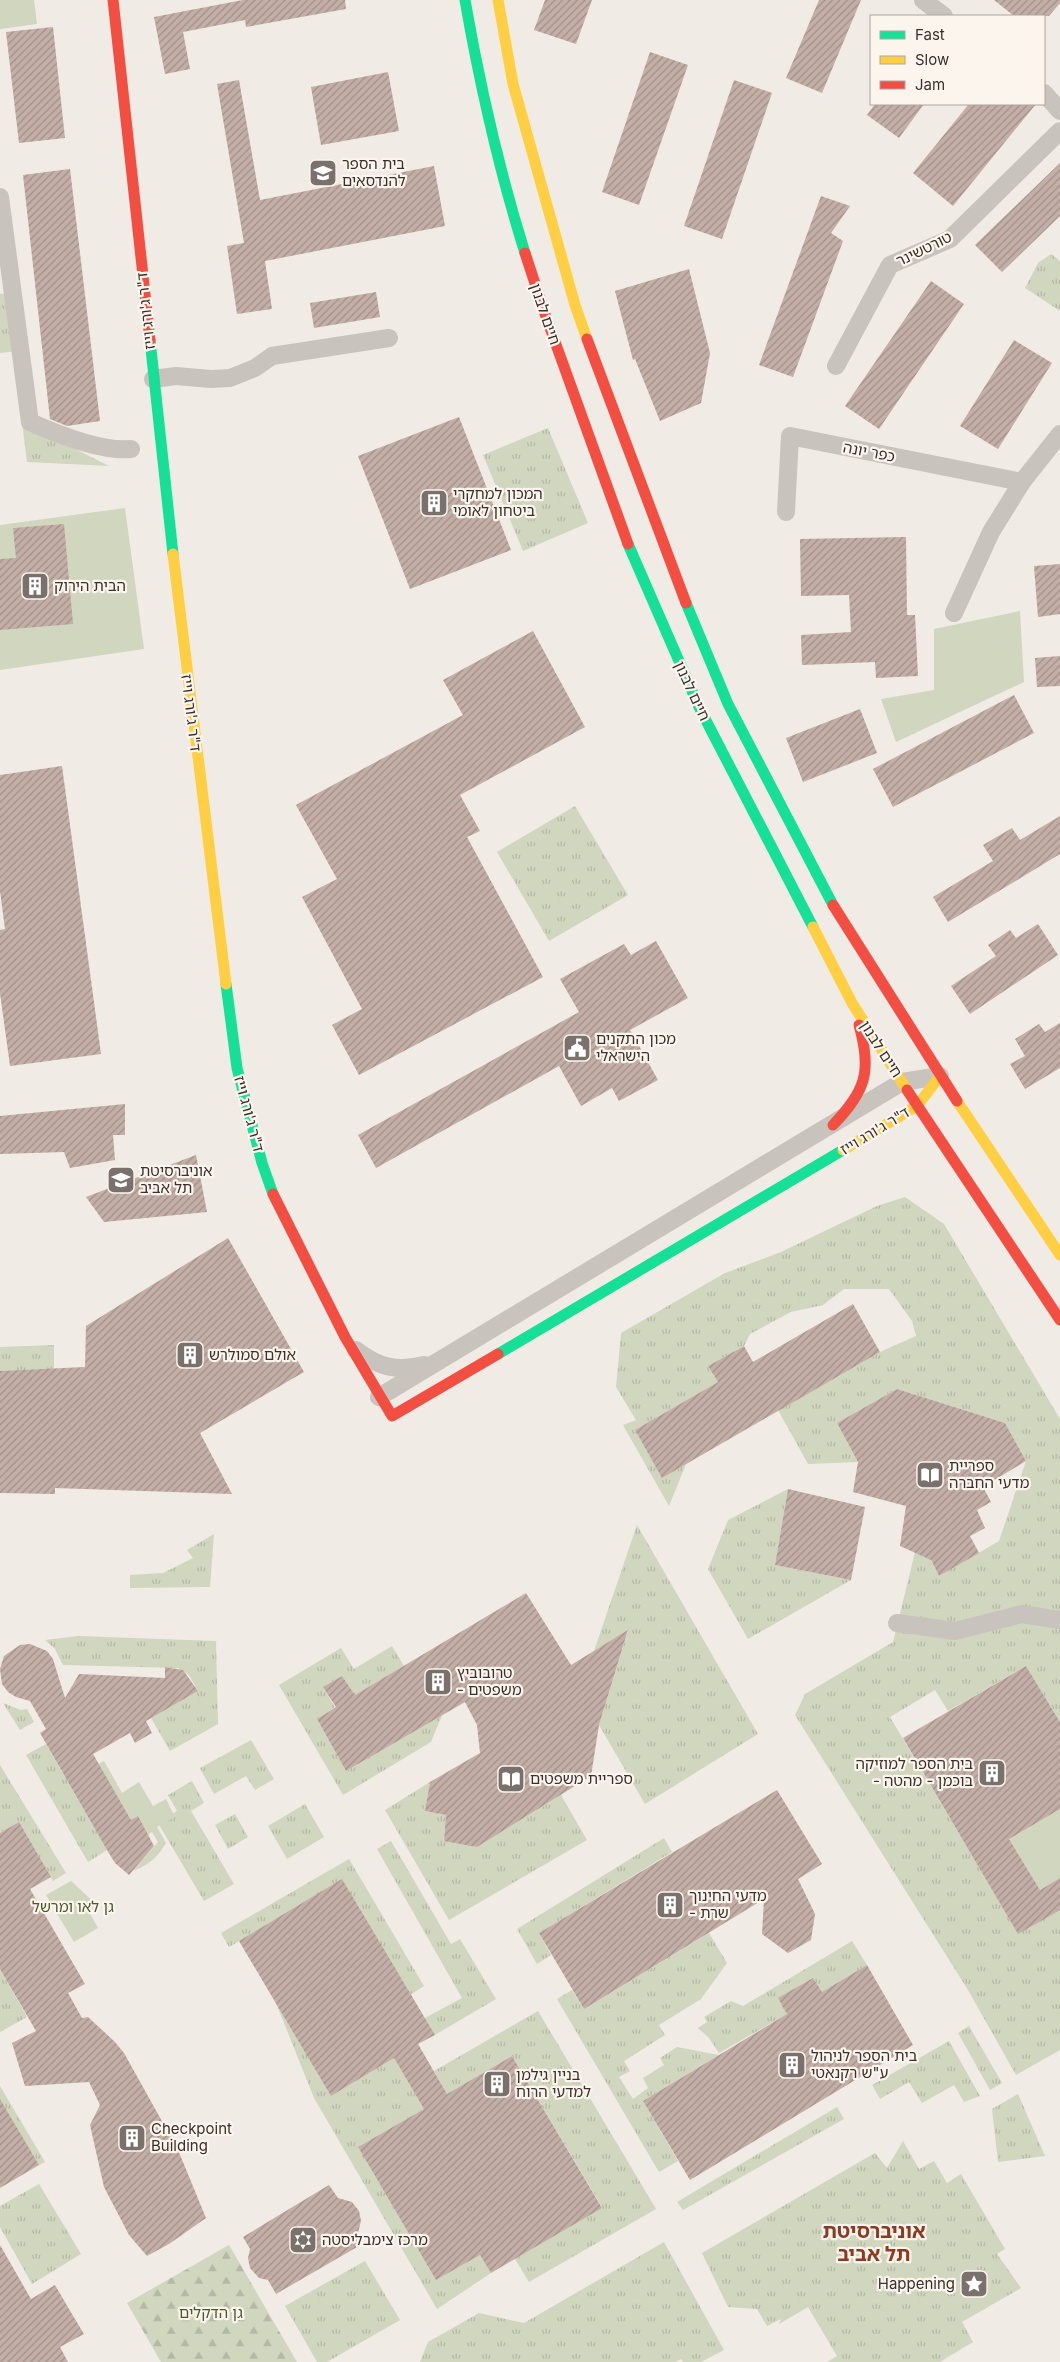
<svg xmlns="http://www.w3.org/2000/svg" width="1060" height="2362" font-family="Inter,'Noto Sans Hebrew',sans-serif">
<style>
.grass{fill:url(#grass-tufts)}
.forest{fill:url(#forest-firs)}
.green{fill:#d1d6bf}
.building{fill:url(#building-hatch)}
.lines{fill:none;stroke-linecap:round;stroke-linejoin:round}
.street{stroke:#c9c3be;stroke-width:18}
.fast{stroke:#16e098;stroke-width:11}
.slow{stroke:#ffcf43;stroke-width:11}
.jam{stroke:#f24e42;stroke-width:11}
.labels{text-anchor:middle;stroke-width:4.5;stroke-linejoin:round;paint-order:stroke}
.poi-label{font-size:15px;fill:#3b302b;stroke:#fbf5ee;text-anchor:start}
.street-label{font-size:15px;fill:#3b302b;stroke:#fbf5ee}
.park-label{font-size:15px;fill:#4a5a2e;stroke:#fbf5ee}
.district-label{font-size:20px;font-weight:bold;fill:#8c3b22;stroke:#fbf5ee}
</style>
<defs>
<pattern id="grass-tufts" width="24" height="20" patternUnits="userSpaceOnUse" patternTransform="scale(1.25)"><rect width="24" height="20" fill="#d1d6bf"/><path d="M3 7l-1-3M5 7V3M7 7l1-3M15 17l-1-3M17 17v-4M19 17l1-3" fill="none" stroke="#b4b8a4"/></pattern>
<pattern id="forest-firs" width="22" height="20" patternUnits="userSpaceOnUse" patternTransform="scale(1.25)"><rect width="22" height="20" fill="#d1d6bf"/><path d="M5 1l3.5 6h-7zM16 11l3.5 6h-7z" fill="#b4b8a4"/></pattern>
<pattern id="building-hatch" width="6" height="6" patternUnits="userSpaceOnUse" patternTransform="scale(1.25)"><rect width="6" height="6" fill="#c3afa7"/><path d="M-1 1l2-2M0 6l6-6M5 7l2-2" fill="none" stroke="#a08f88"/></pattern>
</defs>
<rect width="100%" height="100%" fill="#f0ebe5"/>
<g class="grass">
<path d="M1051,254L1060,261V311L1025,288L1038,263Z"/>
<path d="M10,293L17,351L0,353V294Z"/>
<path d="M22,422L109,466L27,462Z"/>
<path d="M548,428L588,523L523,551L483,455Z"/>
<path d="M575,806L628,895L549,941L497,852Z"/>
<path d="M905,1197L944,1224L1060,1419V1722L1026,1666L948,1711L935,1690L890,1717L1018,1933L1060,1909V2050L1016,2075L968,1990L795,1715L805,1694L893,1642L915,1552L930,1559L939,1576L999,1541L1026,1461L1005,1423L897,1389L837,1423L858,1462L808,1464L778,1410L880,1352L916,1336L912,1321L889,1289H844L823,1305L791,1312L750,1334L744,1346L708,1366L718,1382L635,1430L662,1477L686,1464L669,1506L623,1425L636,1420L616,1387L621,1333L725,1273L781,1252L877,1206Z"/>
<path d="M54,1345V1369L0,1371V1347Z"/>
<path d="M788,1489L775,1565L851,1580L748,1639L708,1569L728,1520Z"/>
<path d="M637,1525L758,1734L645,1804L599,1725L628,1631L594,1651Z"/>
<path d="M214,1534L210,1587L130,1588V1575L163,1573L193,1558L187,1550Z"/>
<path d="M78,1636L216,1641L218,1724L170,1751L151,1718L198,1691L189,1675L178,1668L63,1665L55,1649L45,1640Z"/>
<path d="M392,1646L404,1666L355,1695L342,1676L323,1687L335,1707L317,1719L346,1771L442,1715L431,1742L343,1795L279,1685L341,1648L354,1669Z"/>
<path d="M3,1703L21,1710L27,1709L34,1722L20,1730Z"/>
<path d="M251,1740L274,1779L255,1790L246,1776L214,1794L200,1768Z"/>
<path d="M46,1744L107,1850L88,1862L26,1755Z"/>
<path d="M0,1765L66,1873L53,1881L19,1822L0,1833Z"/>
<path d="M192,1781L204,1803L191,1811L234,1884L204,1901L158,1823L177,1811L168,1795Z"/>
<path d="M430,1782L425,1811L446,1815L444,1840L477,1847L561,1795L587,1840L449,1920L385,1810Z"/>
<path d="M305,1804L324,1837L287,1859L268,1826Z"/>
<path d="M235,1814L248,1837L228,1849L215,1825Z"/>
<path d="M664,1838L672,1852L539,1933L551,1955L537,1964L517,1929Z"/>
<path d="M391,1841L451,1944L460,1939L496,1999L433,2036L425,2018L462,1998L377,1849Z"/>
<path d="M349,1859L424,1986L410,1995L342,1880L229,1947L221,1933Z"/>
<path d="M709,1933L727,1963L701,1999L659,2025L665,2035L624,2061L630,2071L619,2077L633,2099L648,2088L643,2078L664,2065L660,2058L677,2047L719,2055L643,2101L678,2161L659,2172L557,1999L572,1990L584,2009Z"/>
<path d="M852,1941L867,1965L822,1992L813,1978L779,1998L787,2014L719,2053L709,2038L698,2028L707,2022L704,2017L731,2001L743,2006Z"/>
<path d="M0,1969L27,2017L0,2032Z"/>
<path d="M272,1993L331,2096L394,2058L424,2109L358,2147L436,2280L480,2255L491,2273L437,2309L314,2098Z"/>
<path d="M538,2011L656,2209L529,2282L515,2259L602,2207L512,2056L447,2094L434,2071Z"/>
<path d="M969,2026L1002,2083L990,2090L958,2033Z"/>
<path d="M949,2041L980,2096L964,2102L954,2085L922,2103L909,2082L880,2099L872,2085Z"/>
<path d="M0,2086L45,2162L39,2165L5,2108L0,2110Z"/>
<path d="M1018,2094L1045,2156L998,2162L992,2109Z"/>
<path d="M837,2107L844,2119L683,2210L677,2202Z"/>
<path d="M903,2141L919,2169L934,2161L947,2183L961,2174L1005,2249L997,2254L1021,2288L962,2322L973,2342L940,2362H827L837,2356L808,2307L779,2324L781,2319L767,2326L757,2309L728,2307L702,2253L875,2153L887,2168Z"/>
<path d="M39,2184L81,2254L32,2284L0,2227V2206Z"/>
<path d="M664,2242L724,2350L701,2362H683L681,2359L675,2362H420L428,2342L479,2313L524,2323Z"/>
<path d="M365,2261L400,2320L327,2362H317L285,2306Z"/>
</g>
<path class="forest" d="M229,2245L297,2362H161L127,2303Z"/>
<g class="green">
<path d="M0,0H34L37,24L0,29Z"/>
<path d="M125,508L144,649L0,670V525Z"/>
<path d="M1020,611L1024,682L896,742L881,699L934,690V629Z"/>
<path d="M104,1761L122,1793L139,1782L153,1806L166,1799L175,1817L157,1827L166,1843C156,1859 150,1864 133,1871L158,1842L152,1832L148,1835L131,1820L98,1764Z"/>
<path d="M1060,1809V1878L1040,1890L1009,1839Z"/>
<path d="M71,1881L98,1906L89,1912L98,1928L74,1942L46,1895Z"/>
</g>
<g class="building">
<path d="M243,0H345L346,9L246,27L245,20L183,32L190,69L165,74L154,17Z"/>
<path d="M545,0H592L576,44L534,30Z"/>
<path d="M819,0H861L822,93L786,78Z"/>
<path d="M994,0H1060V3L1049,16H1014Z"/>
<path d="M53,27L65,138L19,143L6,32Z"/>
<path d="M650,52L688,65L639,205L602,192Z"/>
<path d="M388,72L399,131L321,145L311,87Z"/>
<path d="M239,80L260,200L434,166L445,226L265,261L272,309L237,314L227,246L244,243L217,84Z"/>
<path d="M734,80L772,93L722,239L684,226Z"/>
<path d="M875,104H924L899,138L867,115Z"/>
<path d="M969,104H1036L953,206L913,173Z"/>
<path d="M1060,163V216L1002,272L975,245Z"/>
<path d="M70,169L100,421L67,426L50,419L23,175Z"/>
<path d="M821,196L850,206L831,233L843,241L793,377L759,365Z"/>
<path d="M689,269L710,353L701,403L660,421L635,359L633,360L615,291Z"/>
<path d="M931,281L964,304L879,429L845,406Z"/>
<path d="M376,292L380,317L314,328L310,303Z"/>
<path d="M1014,340L1052,363L998,449L960,426Z"/>
<path d="M459,417L511,550L410,589L358,456Z"/>
<path d="M64,524L73,624L0,630V559L16,558L13,528Z"/>
<path d="M906,537L907,615H915L918,676L876,678L875,662L802,665L801,635L851,632L849,595L801,596L800,539Z"/>
<path d="M1060,564V614L1038,617L1034,566Z"/>
<path d="M533,631L585,727L460,795L480,831L467,837L543,977L359,1075L332,1025L362,1009L302,897L337,879L296,805L463,715L443,680Z"/>
<path d="M1060,656V686L1037,687L1035,658Z"/>
<path d="M1014,695L1034,733L893,807L873,769Z"/>
<path d="M860,709L877,753L803,782L786,738Z"/>
<path d="M62,766L101,1054L10,1066L0,993V930L5,929L0,891V775Z"/>
<path d="M1060,816V854L948,922L933,897L993,861L983,845L1012,828L1020,840Z"/>
<path d="M1038,924L1058,955L970,1014L951,986L996,956L988,945L1010,930L1016,938Z"/>
<path d="M656,941L688,998L630,1030L658,1080L619,1101L612,1088L581,1106L559,1066L376,1168L358,1135L579,1012L560,979L624,944L631,955Z"/>
<path d="M1060,1023V1068L1025,1089L1010,1064L1025,1056L1015,1039L1039,1024L1045,1032Z"/>
<path d="M125,1104V1135H113L115,1160L70,1168L64,1152L0,1154V1116Z"/>
<path d="M196,1155L207,1212L104,1222L86,1197Z"/>
<path d="M228,1238L304,1372L200,1433L232,1494L55,1488V1494L0,1493V1371L85,1367L86,1326Z"/>
<path d="M853,1304L880,1352L662,1478L635,1430L718,1382L708,1366L744,1346L753,1362Z"/>
<path d="M897,1389L1005,1423L1026,1461L983,1487L991,1502L977,1510L985,1528L970,1536L979,1553L939,1576L931,1560L900,1546L906,1506L853,1492L858,1462L837,1423Z"/>
<path d="M788,1489L865,1507L851,1580L775,1565Z"/>
<path d="M526,1593L571,1665L628,1630L599,1725L591,1776L477,1847L444,1841L446,1815L425,1811L430,1782L480,1753L477,1725L465,1702L346,1771L317,1719L336,1707L323,1687L342,1676L355,1695Z"/>
<path d="M30,1644L47,1651L53,1659L65,1698L79,1674L165,1678V1667L183,1670L198,1691L146,1721L152,1733L135,1743L130,1733L93,1754L131,1820L138,1816L154,1846L129,1875L115,1863L107,1850L40,1733L46,1729L30,1701L16,1697L8,1692L2,1684L0,1669L4,1656L20,1645Z"/>
<path d="M1026,1666L1060,1722V1809L1009,1839L1040,1890L1060,1878V1910L1018,1934L903,1738Z"/>
<path d="M777,1790L822,1864L798,1879L815,1914L811,1940L788,1953L762,1934L764,1899L584,2009L539,1933Z"/>
<path d="M19,1822L51,1877L30,1889L85,1984L68,1993L82,2018L88,2017L115,2042L124,2053L178,2150L206,2218L169,2244L147,2256L129,2235L104,2187L90,2125L100,2105L89,2082L25,2086L12,2043L36,2031L0,1969V1833Z"/>
<path d="M342,1879L435,2035L418,2044L447,2094L512,2056L602,2208L491,2273L480,2255L436,2280L358,2147L424,2109L394,2058L331,2096L239,1941Z"/>
<path d="M867,1965L913,2045L690,2180L643,2101L787,2014L778,1998L813,1978L822,1992Z"/>
<path d="M0,2099L39,2165L0,2188Z"/>
<path d="M329,2185L338,2198L352,2202L359,2211L361,2221L358,2233L364,2243L276,2294L268,2280L259,2278L250,2268L248,2258L250,2249L243,2237Z"/>
<path d="M0,2245L31,2299L55,2285L69,2309L84,2334L60,2347L68,2362H0Z"/>
</g>
<g class="lines">
<g class="street">
<path d="M923,0L944,16"/>
<path d="M1044,93L1060,111"/>
<path d="M0,197L30,422C57,434 102,452 131,449"/>
<path d="M836,366L890,265L950,239L1060,131"/>
<path d="M153,379L176,376L211,379L230,378L255,368L272,356L389,338"/>
<path d="M786,512L790,436L1022,482"/>
<path d="M954,613L991,532L1022,482L1060,434"/>
<path d="M356,1350C378,1367 397,1372 424,1365"/>
<path d="M379,1397L902,1082L940,1076"/>
<path d="M897,1623L955,1631L1022,1614L1060,1620"/>
</g>
<g class="fast">
<path d="M465,0C480,86 499,170 525,253"/>
<path d="M150,340L173,554"/>
<path d="M628,544L699,707L813,927"/>
<path d="M686,603L728,704L833,905"/>
<path d="M226,984L237,1068L262,1163L273,1194"/>
<path d="M498,1354L843,1150"/>
</g>
<g class="slow">
<path d="M498,0L513,84L575,305L587,339"/>
<path d="M173,554L226,984"/>
<path d="M813,927L852,1003L907,1090"/>
<path d="M957,1101L1060,1255"/>
<path d="M843,1150L917,1106L940,1076"/>
</g>
<g class="jam">
<path d="M113,0L150,340"/>
<path d="M525,253L545,314L628,544"/>
<path d="M587,339L686,603"/>
<path d="M833,905L957,1101"/>
<path d="M907,1090L1060,1320"/>
<path d="M833,1125C866,1091 872,1071 859,1025"/>
<path d="M273,1194L345,1337L392,1416L498,1354"/>
</g>
</g>
<defs>
<symbol id="university-square" viewBox="-11 -11 22 22"><rect x="-9" y="-9" width="18" height="18" rx="4" fill="#7a716c" stroke="#fbf5ee"/><path d="M0-5L7-2L0 1L-7-2ZM-4 1L0 2.5L4 1V4Q0 6-4 4Z" fill="#fff"/></symbol>
<symbol id="building-square" viewBox="-11 -11 22 22"><rect x="-9" y="-9" width="18" height="18" rx="4" fill="#7a716c" stroke="#fbf5ee"/><path d="M-4-6H4V6H1V3H-1V6H-4ZM-2.5-4.3h1.7v1.8h-1.7ZM.8-4.3h1.7v1.8H.8ZM-2.5-1h1.7V.8h-1.7ZM.8-1h1.7V.8H.8Z" fill="#fff"/></symbol>
<symbol id="civic-square" viewBox="-11 -11 22 22"><rect x="-9" y="-9" width="18" height="18" rx="4" fill="#7a716c" stroke="#fbf5ee"/><path d="M-.6-6.5H3V-4.5H.6V-3L4-1V1h2V6H-6V1h2V-1L-.6-3ZM-1.2 2.5V6h2.4V2.5Z" fill="#fff"/></symbol>
<symbol id="library-square" viewBox="-11 -11 22 22"><rect x="-9" y="-9" width="18" height="18" rx="4" fill="#7a716c" stroke="#fbf5ee"/><path d="M-6-4Q-3-5.5-.7-3.5V5Q-3 3-6 4ZM6-4Q3-5.5 .7-3.5V5Q3 3 6 4Z" fill="#fff"/></symbol>
<symbol id="synagogue-square" viewBox="-11 -11 22 22"><rect x="-9" y="-9" width="18" height="18" rx="4" fill="#7a716c" stroke="#fbf5ee"/><path d="M0-6.5L5.6 3.2H-5.6ZM0 6.5L5.6-3.2H-5.6Z" fill="#fff"/></symbol>
<symbol id="sight-square" viewBox="-11 -11 22 22"><rect x="-9" y="-9" width="18" height="18" rx="4" fill="#7a716c" stroke="#fbf5ee"/><path d="M0-6L1.8-2.2L6-1.7L2.9 1.2L3.7 5.4L0 3.3L-3.7 5.4L-2.9 1.2L-6-1.7L-1.8-2.2Z" fill="#fff"/></symbol>
</defs>
<g fill-rule="evenodd">
<use href="#university-square" x="307" y="157" width="32" height="32"/>
<use href="#building-square" x="418" y="487" width="32" height="32"/>
<use href="#building-square" x="19" y="570" width="32" height="32"/>
<use href="#civic-square" x="561" y="1032" width="32" height="32"/>
<use href="#university-square" x="105" y="1164" width="32" height="32"/>
<use href="#building-square" x="174" y="1339" width="32" height="32"/>
<use href="#library-square" x="914" y="1459" width="32" height="32"/>
<use href="#building-square" x="422" y="1666" width="32" height="32"/>
<use href="#building-square" x="976" y="1757" width="32" height="32"/>
<use href="#library-square" x="495" y="1763" width="32" height="32"/>
<use href="#building-square" x="654" y="1889" width="32" height="32"/>
<use href="#building-square" x="776" y="2049" width="32" height="32"/>
<use href="#building-square" x="481" y="2068" width="32" height="32"/>
<use href="#building-square" x="116" y="2122" width="32" height="32"/>
<use href="#synagogue-square" x="287" y="2224" width="32" height="32"/>
<use href="#sight-square" x="958" y="2268" width="32" height="32"/>
</g>
<g class="labels">
<g class="poi-label">
<text x="342" y="169">בית הספר<tspan x="342" dy="17">להנדסאים</tspan></text>
<text x="453" y="499">המכון למחקרי<tspan x="453" dy="17">ביטחון לאומי</tspan></text>
<text x="54" y="591">הבית הירוק</text>
<text x="596" y="1044">מכון התקנים<tspan x="596" dy="17">הישראלי</tspan></text>
<text x="140" y="1176">אוניברסיטת<tspan x="140" dy="17">תל אביב</tspan></text>
<text x="209" y="1360">אולם סמולרש</text>
<text x="949" y="1471">ספריית<tspan x="949" dy="17">מדעי החברה</tspan></text>
<text x="457" y="1678">טרובוביץ<tspan x="457" dy="17">- משפטים</tspan></text>
<text x="973" y="1769" text-anchor="end">בית הספר למוזיקה<tspan x="973" dy="17">- בוכמן - מהטה</tspan></text>
<text x="530" y="1784">ספריית משפטים</text>
<text x="689" y="1901">מדעי החינוך<tspan x="689" dy="17">- שרת</tspan></text>
<text x="811" y="2061">בית הספר לניהול<tspan x="811" dy="17">ע"ש רקנאטי</tspan></text>
<text x="516" y="2080">בניין גילמן<tspan x="516" dy="17">למדעי הרוח</tspan></text>
<text x="151" y="2134">Checkpoint<tspan x="151" dy="17">Building</tspan></text>
<text x="322" y="2245">מרכז צימבליסטה</text>
<text x="955" y="2289" text-anchor="end">Happening</text>
</g>
<g class="street-label">
<text transform="translate(924 249) rotate(-26)" y="5">טורטשינר</text>
<text transform="translate(146 311) rotate(-96)" y="5">ד"ר ג'ורג וייז</text>
<text transform="translate(545 314) rotate(71)" y="5">חיים לבנון</text>
<text transform="translate(869 452) rotate(11)" y="5">כפר יונה</text>
<text transform="translate(692 691) rotate(65)" y="5">חיים לבנון</text>
<text transform="translate(191 713) rotate(83)" y="5">ד"ר ג'ורג וייז</text>
<text transform="translate(881 1049) rotate(57)" y="5">חיים לבנון</text>
<text transform="translate(249 1114) rotate(75)" y="5">ד"ר ג'ורג וייז</text>
<text transform="translate(875 1131) rotate(-31)" y="5">ד"ר ג'ורג וייז</text>
</g>
<g class="park-label">
<text x="73" y="1912">גן לאו ומרשל</text>
<text x="211" y="2318">גן הדקלים</text>
</g>
<g class="district-label">
<text x="874" y="2238">אוניברסיטת<tspan x="874" dy="23">תל אביב</tspan></text>
</g>
</g>
<rect x="870" y="15" width="175" height="90" fill="#fbf5ee" stroke="#aea6a0"/>
<rect x="880" y="31" width="25" height="8" fill="#16e098" stroke="#aea6a0"/>
<text x="915" y="40" font-size="15" fill="#3b302b">Fast</text>
<rect x="880" y="56" width="25" height="8" fill="#ffcf43" stroke="#aea6a0"/>
<text x="915" y="65" font-size="15" fill="#3b302b">Slow</text>
<rect x="880" y="81" width="25" height="8" fill="#f24e42" stroke="#aea6a0"/>
<text x="915" y="90" font-size="15" fill="#3b302b">Jam</text>
</svg>
